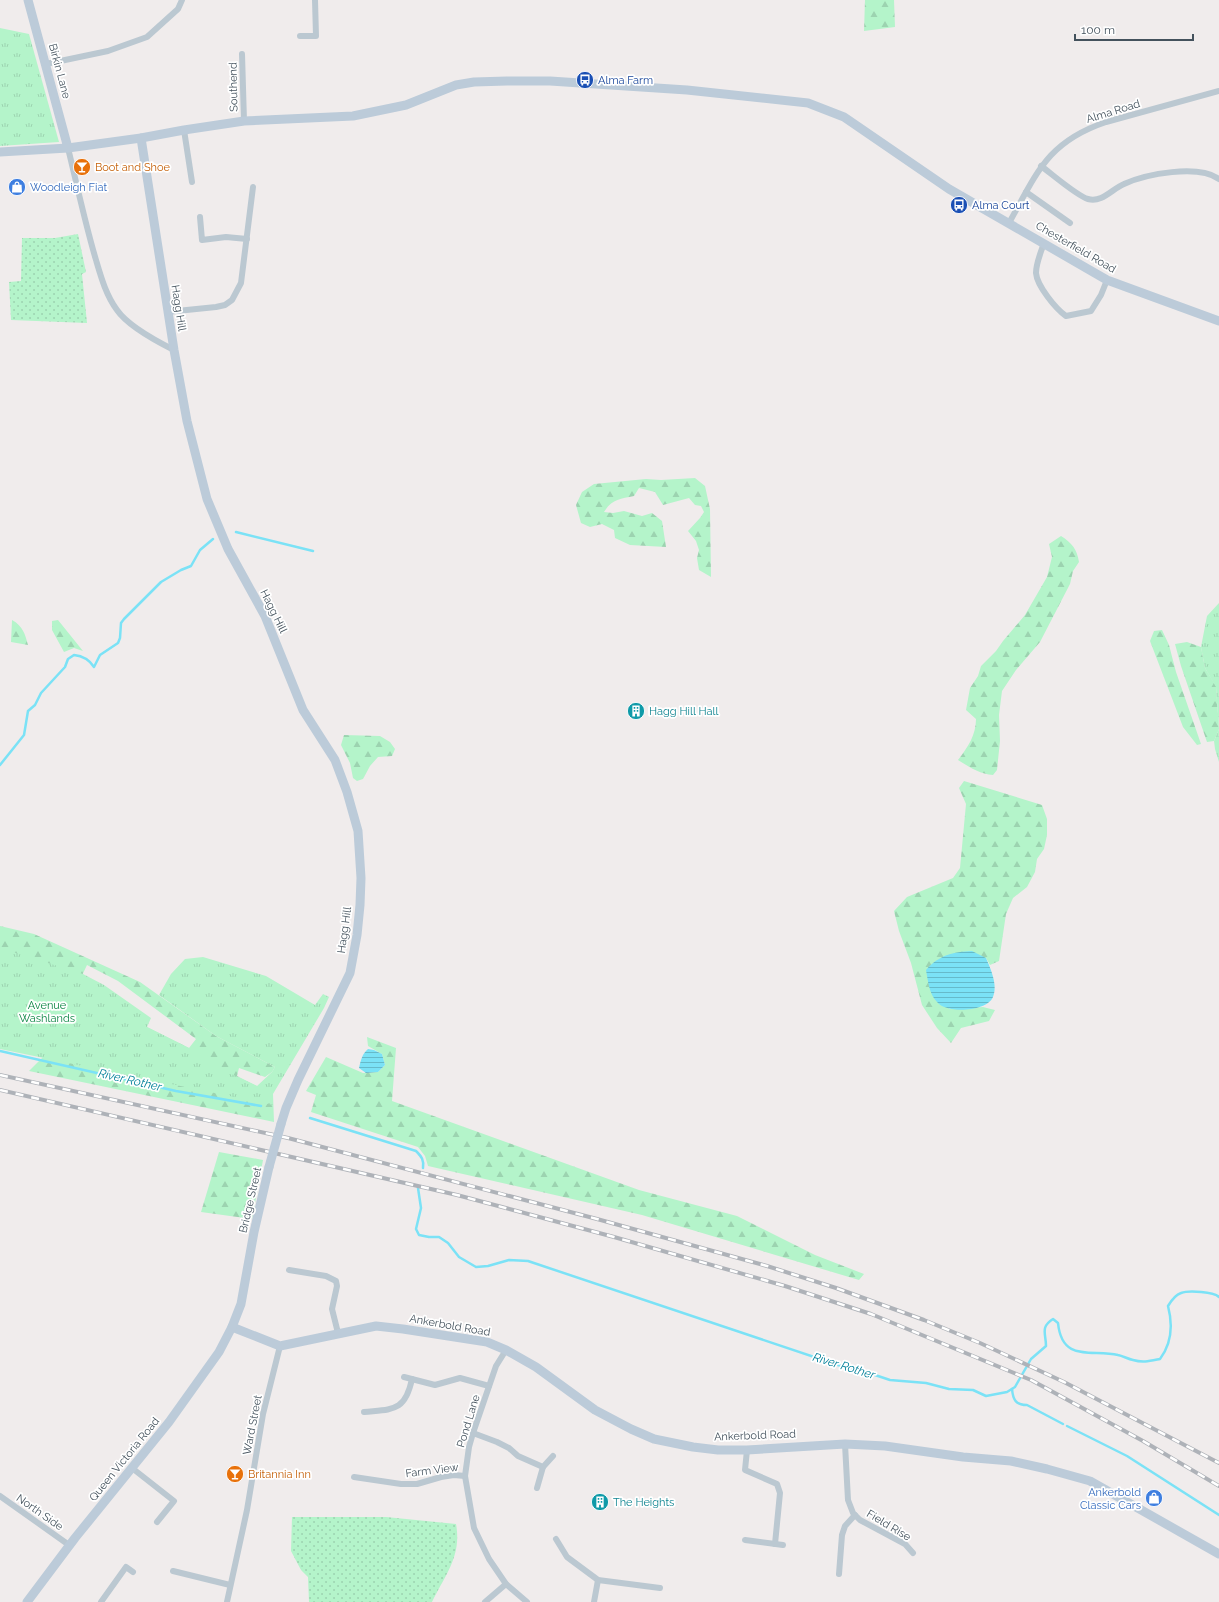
<svg xmlns="http://www.w3.org/2000/svg" width="1219" height="1602" font-family="Raleway,sans-serif">
<style>
.forest{fill:url(#forest-firs)}
.park{fill:url(#park-tufts)}
.garden{fill:url(#garden-dots)}
.water{fill:url(#water-rules)}
.lines{fill:none;stroke-linecap:round;stroke-linejoin:round}
.stream{stroke:#7be2f6;stroke-width:2.5}
.street{stroke:#bbc8d1;stroke-width:6}
.secondary{stroke:#bccbd9;stroke-width:9}
.rail-casing{stroke:#aeb2b8;stroke-width:4}
.rail{stroke:#fff;stroke-width:2.5;stroke-dasharray:8;stroke-linecap:butt}
.secondary-bridge{stroke:#bccbd9;stroke-width:9}
.labels{text-anchor:middle;stroke-width:3.5;stroke-linejoin:round;paint-order:stroke}
.street-label{font-size:11px;fill:#43515c;stroke:#fff}
.transit-label{font-size:11px;fill:#164399;stroke:#fff;text-anchor:start}
.food-label{font-size:11px;fill:#c56008;stroke:#fff;text-anchor:start}
.shop-label{font-size:11px;fill:#366cbe;stroke:#fff;text-anchor:start}
.culture-label{font-size:11px;fill:#0d838f;stroke:#fff;text-anchor:start}
.park-label{font-size:11px;fill:#0b8543;stroke:#fff}
.water-label{font-size:12px;font-style:italic;fill:#03809a;stroke:#fff}
</style>
<defs>
<pattern id="forest-firs" width="22" height="20" patternUnits="userSpaceOnUse"><rect width="22" height="20" fill="#b4f4ca"/><path d="M5 1l3.5 6h-7zM16 11l3.5 6h-7z" fill="#9cd3b0"/></pattern>
<pattern id="park-tufts" width="24" height="20" patternUnits="userSpaceOnUse"><rect width="24" height="20" fill="#b4f4ca"/><path d="M3 7l-1-3M5 7V3M7 7l1-3M15 17l-1-3M17 17v-4M19 17l1-3" fill="none" stroke="#9cd3b0"/></pattern>
<pattern id="garden-dots" width="8" height="8" patternUnits="userSpaceOnUse"><rect width="8" height="8" fill="#b4f4ca"/><path d="M2 2h.1M6 6h.1" fill="none" stroke="#9cd3b0" stroke-width="1.8" stroke-linecap="round"/></pattern>
<pattern id="water-rules" width="6" height="5" patternUnits="userSpaceOnUse"><rect width="6" height="5" fill="#7be2f6"/><path d="M0 2.5h6" fill="none" stroke="#66baca"/></pattern>
</defs>
<rect width="100%" height="100%" fill="#f0ecec"/>
<g class="forest">
<path d="M865,0H894L895,27L864,31Z"/>
<path d="M695,478L705,486L710,509L711,577L699,570L697,558L699,550L696,541L688,531L700,518L704,512L701,506L695,505L689,498L663,505L655,492L639,488L634,496C620,499 612,499 604,512L613,513L624,511L642,516L652,513L662,521L666,547L630,545L615,538L614,530L602,524L590,527L581,523L576,505L582,492L594,484L646,479L661,480Z"/>
<path d="M1061,536C1072,543 1077,549 1079,562L1073,571L1070,584L1040,642L1016,670L1002,691L999,715L1000,741L997,770L993,775C980,774 969,767 958,760C968,747 976,735 976,719L966,710L970,688L978,676L981,666L996,651L1003,641L1025,615L1047,577L1052,557L1049,544Z"/>
<path d="M12,620C23,626 25,634 28,645L11,642Z"/>
<path d="M58,620L83,651L74,648L64,652L52,630V621Z"/>
<path d="M1162,630L1169,645L1176,672L1201,744L1197,745L1183,727L1150,641L1154,631Z"/>
<path d="M1187,642L1201,647L1205,668L1216,686L1219,729L1214,741L1207,742L1181,666L1175,644Z"/>
<path d="M344,735L380,736L390,742L395,749L392,756L378,757L370,766L363,779L357,781L353,778L350,763L341,745Z"/>
<path d="M964,781L1042,805L1047,819V835L1044,849L1037,859L1035,872L1027,887L1013,898L1006,914L999,961L990,965L986,958L949,1009L983,1007L995,1010L989,1021L961,1028L951,1043L937,1028L922,1005L911,963L899,931L894,911L907,897L953,878L960,868L966,804L959,788Z"/>
<path d="M0,926L34,934L140,982L216,1036L275,1067L272,1072L265,1077L239,1068L237,1076L273,1094L274,1122L29,1071L49,1051L147,1027L189,1048L196,1039L118,981L87,965L69,1003L0,991Z"/>
<path d="M367,1037L396,1048L392,1101L639,1190L737,1216L815,1255L864,1274L859,1280L642,1215L428,1166L425,1156L418,1147L311,1112L316,1095L306,1091L326,1057L363,1073L378,1072L385,1065L382,1054L368,1046Z"/>
<path d="M219,1152L263,1160L252,1219L201,1212Z"/>
</g>
<g class="park">
<path d="M0,28L29,34L59,142L0,146Z"/>
<path d="M1219,603V762L1215,749L1214,741L1219,729L1216,687L1205,668L1201,647L1207,616Z"/>
<path d="M0,948L83,974L104,985L151,1018L147,1027L189,1048L214,1066L257,1086L272,1072L275,1067L216,1036L159,995L171,974L185,959L203,957L266,976L315,1005L323,994L329,997L324,1008L273,1094V1105L0,1049Z"/>
</g>
<g class="garden">
<path d="M78,234L86,272L82,274L87,323L11,320L9,282L21,281L22,238H55Z"/>
<path d="M292,1517H386L456,1524C462,1556 445,1575 432,1602H309L308,1577L301,1570L291,1551Z"/>
</g>
<g class="water">
<path d="M972,951L986,958C991,969 998,986 993,997C987,1012 946,1014 937,1002C929,994 928,981 926,970C939,955 953,952 972,951Z"/>
<path d="M368,1049L374,1050L382,1054L385,1065L378,1072L366,1073L359,1068C361,1060 362,1054 368,1049Z"/>
</g>
<g class="lines">
<g class="stream">
<path d="M236,532L313,551"/>
<path d="M0,765L24,735L28,711L35,705L41,693L65,667L68,659L74,655C83,656 89,659 94,667L100,655L118,643L120,638L121,623L124,619L161,582L181,570L191,566L200,550L213,539"/>
<path d="M0,1051L176,1091L261,1106"/>
<path d="M310,1118L416,1151C422,1157 424,1160 423,1168"/>
<path d="M418,1188L421,1208L416,1229L419,1235L429,1237H439L448,1243L459,1257L476,1267L488,1266L509,1260L528,1261L844,1367L866,1372L890,1380L926,1383L949,1389L973,1390L986,1396L1007,1392L1015,1387L1031,1359L1046,1346C1046,1334 1040,1327 1053,1319L1058,1323C1062,1363 1092,1349 1118,1355C1123,1356 1128,1359 1133,1360C1143,1363 1150,1361 1160,1359C1172,1343 1173,1325 1168,1306C1171,1301 1175,1295 1181,1293C1189,1290 1214,1292 1219,1297"/>
<path d="M1012,1389C1013,1399 1015,1405 1027,1405L1063,1424"/>
<path d="M1067,1426L1127,1456L1219,1515"/>
</g>
<g class="street">
<path d="M300,36H316L315,0"/>
<path d="M242,54L244,121"/>
<path d="M46,64L108,51L147,37L178,9L182,0"/>
<path d="M184,130L192,182"/>
<path d="M68,148C77,185 85,223 96,260C101,277 106,295 117,310C128,326 156,341 174,350"/>
<path d="M1041,166C1052,174 1077,196 1088,199C1102,203 1112,189 1124,184C1146,174 1198,164 1219,179"/>
<path d="M1026,192L1070,223"/>
<path d="M200,217L202,240L226,237L247,239"/>
<path d="M1009,223C1037,173 1047,142 1106,122L1219,91"/>
<path d="M1044,243C1041,252 1036,263 1036,273C1037,286 1056,309 1066,316L1091,311L1101,295L1107,280"/>
<path d="M167,312L216,307L225,305L232,300L241,283L253,187"/>
<path d="M289,1270L326,1276L336,1281L337,1286L332,1309L338,1333"/>
<path d="M506,1350L496,1366L473,1433L469,1447L465,1476L474,1528L489,1559L506,1584L527,1602"/>
<path d="M404,1377L435,1385L460,1378L489,1386"/>
<path d="M364,1412C393,1409 405,1412 412,1379"/>
<path d="M473,1433L497,1442L509,1448L518,1456L543,1467L553,1456"/>
<path d="M845,1444L848,1500L853,1513L860,1520L905,1544L913,1553"/>
<path d="M747,1450L745,1470L777,1484L780,1493L775,1544"/>
<path d="M132,1468L174,1501L157,1522"/>
<path d="M354,1477L401,1484H417L441,1477L454,1475L465,1476"/>
<path d="M537,1488L543,1467"/>
<path d="M0,1496L69,1545"/>
<path d="M556,1539L567,1557L598,1580L660,1588"/>
<path d="M745,1540L783,1545"/>
<path d="M173,1571L230,1585"/>
<path d="M839,1574L842,1535L845,1526L855,1515"/>
<path d="M101,1602L126,1567L133,1572"/>
<path d="M227,1602L247,1510L263,1414L280,1346"/>
<path d="M485,1602L506,1584"/>
<path d="M594,1602L598,1580"/>
</g>
<g class="secondary">
<path d="M28,0L68,148"/>
<path d="M141,138L174,350L187,421L207,499L228,549L265,616L303,710L335,760L347,792L358,831L361,878L360,905L357,935L350,973L298,1080L286,1108L281,1124"/>
<path d="M0,152L68,148L141,138L184,130L244,121L353,116L406,105L456,85L474,82L507,81H550L687,90L808,103L844,117L949,189L1107,280L1219,321"/>
<path d="M232,1327L280,1346L376,1326L403,1329L487,1342L506,1350L536,1367L595,1410L631,1429L654,1439L693,1447L718,1450H747L845,1444L885,1446L963,1457L1011,1461L1047,1469L1090,1481L1219,1554"/>
<path d="M27,1602L75,1538L169,1422L219,1352L232,1327L241,1304L254,1232L269,1167"/>
</g>
<defs>
<g id="rail">
<path d="M0,1075L288,1138L597,1219L767,1266L836,1288L924,1320L980,1343L1064,1382L1219,1463"/>
<path d="M0,1090L457,1195L614,1237L785,1286L871,1314L1031,1380L1143,1441L1219,1486"/>
</g>
</defs>
<use href="#rail" class="rail-casing"/>
<use href="#rail" class="rail"/>
<path class="secondary-bridge" d="M269,1167L281,1124"/>
</g>
<defs>
<symbol id="bus-disc" viewBox="-11 -11 22 22"><circle r="9.5" fill="#1a4fb4" stroke="#fff"/><path d="M-5-6H5V4H4V6H2V4H-2V6H-4V4H-5ZM-3.5-4V0h7V-4ZM-3.5 1.2v1.5H-2V1.2ZM2 1.2v1.5H3.5V1.2Z" fill="#fff"/></symbol>
<symbol id="bar-disc" viewBox="-11 -11 22 22"><circle r="9.5" fill="#e8710a" stroke="#fff"/><path d="M-6-5H6L.8 .8V4.5H3.5V6h-7V4.5H-.8V.8Z" fill="#fff"/></symbol>
<symbol id="shop-disc" viewBox="-11 -11 22 22"><circle r="9.5" fill="#3f7fe0" stroke="#fff"/><path d="M-5-2.5h2.3a2.7 3.5 0 0 1 5.4 0H5L5.5 6h-11ZM-1.5-2.5h3a1.5 2.3 0 0 0-3 0Z" fill="#fff"/></symbol>
<symbol id="building-disc" viewBox="-11 -11 22 22"><circle r="9.5" fill="#0f9aa8" stroke="#fff"/><path d="M-4-6H4V6H1V3H-1V6H-4ZM-2.5-4.3h1.7v1.8h-1.7ZM.8-4.3h1.7v1.8H.8ZM-2.5-1h1.7V.8h-1.7ZM.8-1h1.7V.8H.8Z" fill="#fff"/></symbol>
</defs>
<g fill-rule="evenodd">
<use href="#bus-disc" x="575" y="70" width="20" height="20"/>
<use href="#bar-disc" x="72" y="157" width="20" height="20"/>
<use href="#shop-disc" x="7" y="177" width="20" height="20"/>
<use href="#bus-disc" x="949" y="195" width="20" height="20"/>
<use href="#building-disc" x="626" y="701" width="20" height="20"/>
<use href="#bar-disc" x="225" y="1464" width="20" height="20"/>
<use href="#shop-disc" x="1144" y="1488" width="20" height="20"/>
<use href="#building-disc" x="590" y="1492" width="20" height="20"/>
</g>
<g class="labels">
<g class="street-label">
<text transform="translate(60 71) rotate(75)" y="4">Birkin Lane</text>
<text transform="translate(233 87) rotate(-91)" y="4">Southend</text>
<text transform="translate(1113 111) rotate(-17)" y="4">Alma Road</text>
<text transform="translate(1076 247) rotate(30)" y="4">Chesterfield Road</text>
<text transform="translate(179 308) rotate(81)" y="4">Hagg Hill</text>
<text transform="translate(274 611) rotate(64)" y="4">Hagg Hill</text>
<text transform="translate(344 930) rotate(-82)" y="4">Hagg Hill</text>
<text transform="translate(250 1200) rotate(-77)" y="4">Bridge Street</text>
<text transform="translate(450 1325) rotate(10)" y="4">Ankerbold Road</text>
<text transform="translate(468 1421) rotate(-73)" y="4">Pond Lane</text>
<text transform="translate(252 1425) rotate(-79)" y="4">Ward Street</text>
<text transform="translate(755 1435) rotate(-2)" y="4">Ankerbold Road</text>
<text transform="translate(124 1459) rotate(-51)" y="4">Queen Victoria Road</text>
<text transform="translate(432 1470) rotate(-7)" y="4">Farm View</text>
<text transform="translate(40 1512) rotate(35)" y="4">North Side</text>
<text transform="translate(889 1525) rotate(31)" y="4">Field Rise</text>
</g>
<g class="transit-label">
<text x="598" y="84">Alma Farm</text>
<text x="972" y="209">Alma Court</text>
</g>
<g class="food-label">
<text x="95" y="171">Boot and Shoe</text>
<text x="248" y="1478">Britannia Inn</text>
</g>
<g class="shop-label">
<text x="30" y="191">Woodleigh Fiat</text>
<text x="1141" y="1496" text-anchor="end">Ankerbold<tspan x="1141" dy="13">Classic Cars</tspan></text>
</g>
<g class="culture-label">
<text x="649" y="715">Hagg Hill Hall</text>
<text x="613" y="1506">The Heights</text>
</g>
<g class="park-label">
<text x="47" y="1009">Avenue<tspan x="47" dy="13">Washlands</tspan></text>
</g>
<g class="water-label">
<text transform="translate(130 1080) rotate(13)" y="4">River Rother</text>
<text transform="translate(844 1366) rotate(17)" y="4">River Rother</text>
</g>
</g>
<path d="M1075 34v6h118v-6" fill="none" stroke="#43515c" stroke-width="2"/>
<text x="1081" y="34" font-size="12" fill="#43515c" stroke="#ffffff" stroke-width="3" paint-order="stroke">100 m</text>
</svg>
